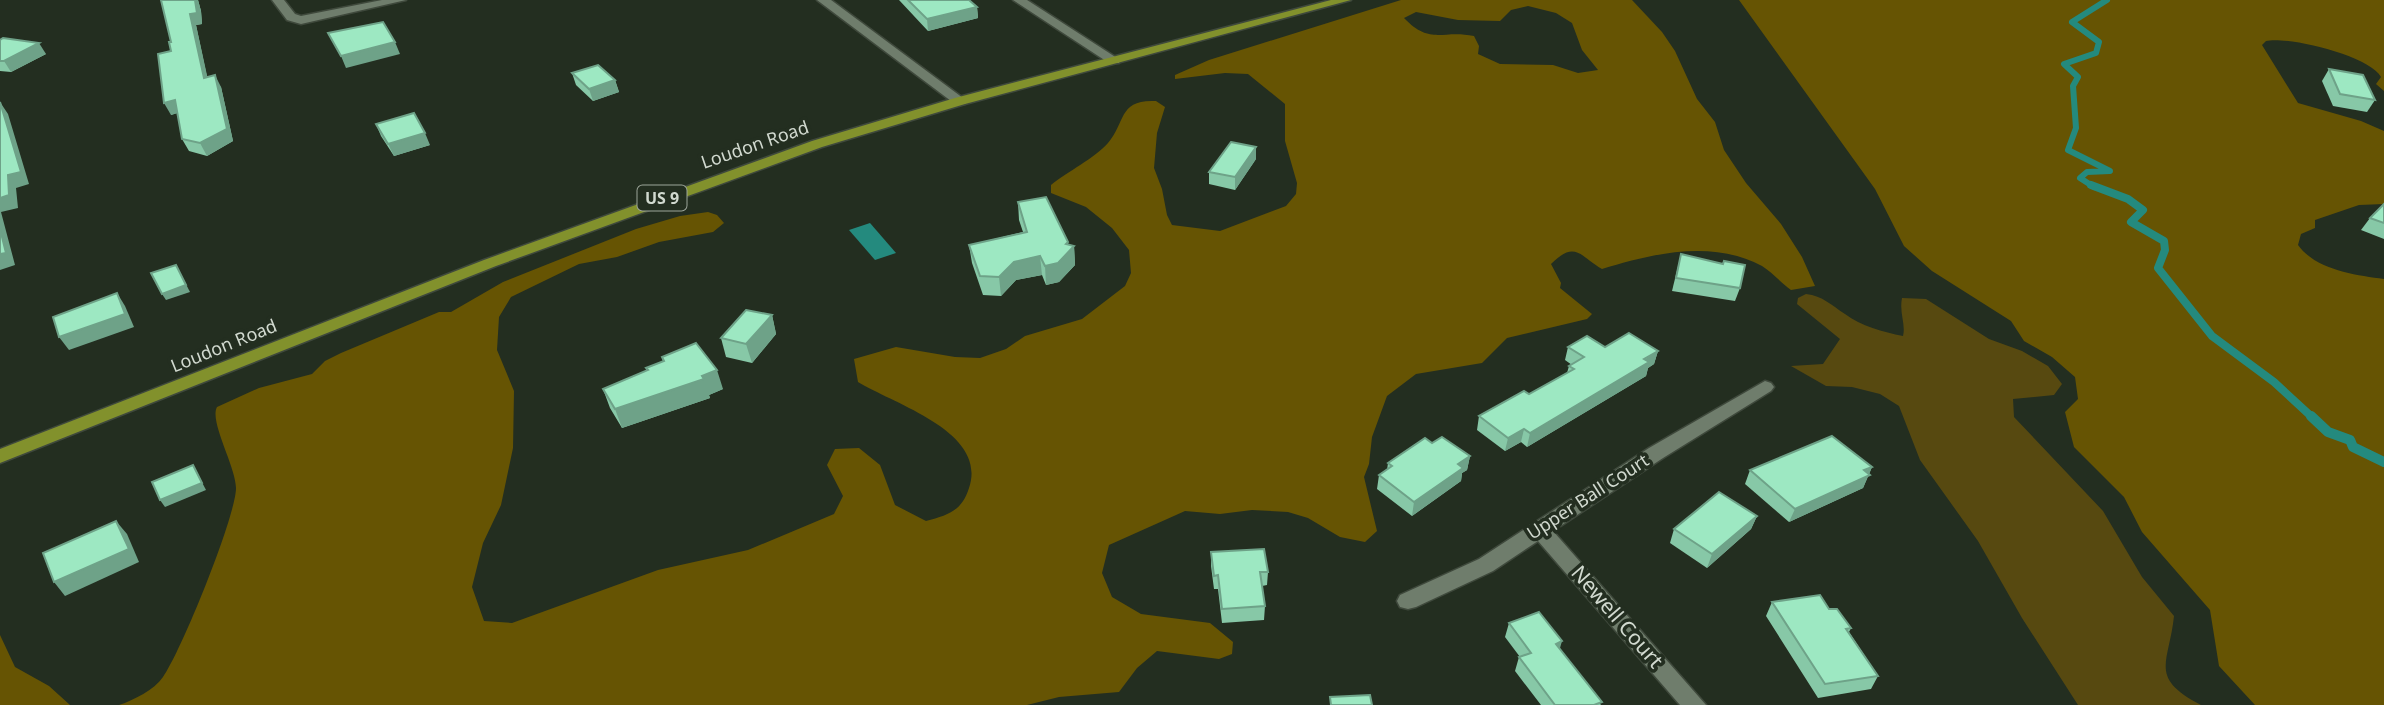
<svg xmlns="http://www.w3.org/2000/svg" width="2384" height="705" font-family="'Noto Sans',sans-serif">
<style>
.green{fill:#574910}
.forest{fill:#665403;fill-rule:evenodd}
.water{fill:#248a7e}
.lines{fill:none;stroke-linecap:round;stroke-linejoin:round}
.stream-far2{stroke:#248a7e;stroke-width:6}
.stream-far1{stroke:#248a7e;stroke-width:8}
.stream{stroke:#248a7e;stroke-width:10}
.minor-casing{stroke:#3f493c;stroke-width:3}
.major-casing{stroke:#3f493c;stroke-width:3}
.minor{fill:#6f7d6c;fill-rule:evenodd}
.major{fill:#82912c;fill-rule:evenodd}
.wall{fill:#87c8a7}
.shaded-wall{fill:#6ea288}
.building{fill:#9de8c2;stroke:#6ea288;stroke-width:2}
.labels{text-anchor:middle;stroke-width:7;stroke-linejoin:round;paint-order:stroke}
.shield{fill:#232e20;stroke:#9da69a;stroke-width:2}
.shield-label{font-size:16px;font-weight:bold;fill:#d1d9cf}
.street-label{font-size:18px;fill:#d1d9cf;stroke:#232e20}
.near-street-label{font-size:21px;fill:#d1d9cf;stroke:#232e20}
</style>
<rect width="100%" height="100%" fill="#232e20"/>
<path class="green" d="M1806,294C1823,296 1831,305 1845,314C1861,326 1883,332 1903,336C1906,324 1899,313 1902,298L1926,299L1989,339L2022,351L2048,366L2062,384L2054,395L2013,399L2014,417L2103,511L2142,577L2174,616C2169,664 2148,677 2201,705H2078L2022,618L1978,541L1920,460L1899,406L1880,394L1852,387L1826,386L1791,366L1823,364L1840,339L1797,304L1798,298Z"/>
<g class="forest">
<path d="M1401,0H1632L1662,32L1675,51L1697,99L1715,122L1724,150L1746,183L1781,224L1802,257L1815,286L1791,290C1781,283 1772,272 1762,266C1712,239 1651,254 1602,269C1580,256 1575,240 1551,264L1561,283L1560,288L1592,314L1587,319L1507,338L1482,363L1416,374L1387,396L1372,437L1369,464L1364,477L1377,531L1365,542L1340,537L1308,518L1288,512L1252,510L1220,514L1185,511L1109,545L1102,573L1112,597L1141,614L1210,623L1233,642L1232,654L1219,659L1157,651L1137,668L1119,692L1059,697L1027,705H119C134,700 154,690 163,677C181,652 236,516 236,488C236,467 209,421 217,407L259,388L312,374L325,361L341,353L439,312H451L503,282L636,229L680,216L708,212L717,215L724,223L713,232L659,242L617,257L579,264L511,297L499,317L497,350L514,391L513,448L501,505L483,543L472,587L484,621L512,623L658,570L748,550L834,514L843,496L827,465L835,449L859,448L880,465L895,505L926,521C948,515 962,511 969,488C988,432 896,405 858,382L854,359L896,347L955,357L980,358L1006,349L1025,336L1082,319L1125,286L1131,273L1129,250L1112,228L1086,207L1051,193V185C1067,172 1095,158 1108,143C1126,122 1118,99 1156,101L1165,107L1157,133L1154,168L1162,189L1167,215L1172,225L1220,231L1286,206L1296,194L1297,183L1285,141V104L1248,74L1225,73L1175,79V75L1209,60ZM1528,6L1556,13L1572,23L1582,50L1598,70L1578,73L1553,65L1500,64L1478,54L1479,46L1474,36C1442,29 1431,46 1404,18L1416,12L1458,20L1500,21L1511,10Z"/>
<path d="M1739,0H2384V91L2376,84L2381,77C2370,56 2288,36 2266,41L2262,45L2298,103L2361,121L2384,131V204L2359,205L2315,220V228L2301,234L2298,245C2316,270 2355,275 2384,279V705H2255L2219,666L2210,610L2142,532L2124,497L2074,447L2065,412L2078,399L2075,377L2052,357L2024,341L2011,321L1932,271L1904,246L1875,189Z"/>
<path d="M0,635L15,667L49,686L70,705H0Z"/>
</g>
<path class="water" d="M870,223L896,253L875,260L849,230Z"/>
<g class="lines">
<path class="stream-far2" d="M2094,187L2080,178L2087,172L2110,171L2068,150L2076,128L2073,86L2078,77L2064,64L2096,53L2099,42L2072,22L2107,0"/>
<path class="stream-far1" d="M2091,185L2128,199L2143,210L2131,222L2164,241L2165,250L2158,268L2212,336L2274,382L2313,418"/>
<path class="stream" d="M2311,416L2328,432L2350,440L2353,447L2384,462"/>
<defs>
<g id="minor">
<path d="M272,0H284L295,14L301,16L382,0H406L301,24L287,20Z"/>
<path d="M817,0H831L967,101L965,104H955Z"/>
<path d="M1013,0H1027L1120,60L1119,63H1109Z"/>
<path d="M1765,381L1771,383L1774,387L1771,391L1663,458L1553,531L1706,705H1680L1538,541L1493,571L1416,607L1408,609L1400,607L1397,601L1400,595L1479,559L1649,448Z"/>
</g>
<path id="major" d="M1331,0H1351L965,104L822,147L496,266L0,463V449L484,260L812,141L955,98Z"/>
</defs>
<use href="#minor" class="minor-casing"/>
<use href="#major" class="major-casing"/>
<use href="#minor" class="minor"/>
<use href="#major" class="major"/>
</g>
<g class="wall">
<path d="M161,0H198L201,11L202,24L196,25L207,77L221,87L233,141L207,156L189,151L182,139L177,113L171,115V42Z"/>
<path d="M899,0H969L977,7L978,18L928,31Z"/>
<path d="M0,40L46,54L11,72L0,71Z"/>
<path d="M2329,69L2375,100L2367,112L2333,106L2322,81Z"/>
<path d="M572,73L615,80L619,92L593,101L576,85Z"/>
<path d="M376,124L430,145L394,156L381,136Z"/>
<path d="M1256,159L1235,190L1209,184V172Z"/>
<path d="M1018,202L1069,245L1074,246L1075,265L1059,282L1046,285L1042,275L1016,280L1001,296L983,295L972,263L969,245L1023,232L1019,220Z"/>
<path d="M2384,204V239L2361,230L2370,218Z"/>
<path d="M1681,254L1740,288L1735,301L1672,291Z"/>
<path d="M772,315L776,334L752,363L726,357L721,338Z"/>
<path d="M1568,347H1605L1658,351L1654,364L1648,368L1646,376L1527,447L1521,442L1505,451L1477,430L1479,416L1529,394L1567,373L1569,366L1572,365L1565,360Z"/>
<path d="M662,357L723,389L709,395L710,398L622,428L610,408L603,389L647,371L646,368L663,361Z"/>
<path d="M1432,443L1470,456L1467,470L1462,473L1461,481L1412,516L1377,489L1379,475L1387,470L1388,463Z"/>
<path d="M1872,467L1863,488L1789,522L1745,484L1750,470Z"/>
<path d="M1757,516L1751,529L1707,568L1670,543L1674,529Z"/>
<path d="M1211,552L1268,572L1267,585L1262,586L1265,606L1264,620L1222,623L1218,589H1214L1211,566Z"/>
<path d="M1772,602L1829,609L1851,628L1849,632L1878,676L1871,689L1818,698L1766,616Z"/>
<path d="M1509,623L1560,649L1601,705H1541L1515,671L1519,657H1520L1505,637Z"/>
</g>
<g class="shaded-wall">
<path d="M195,0H198L201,11L202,24L196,25L210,89L204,78L190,14Z"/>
<path d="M977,7L978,18L928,31L927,19Z"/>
<path d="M395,42L400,54L346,68L341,56Z"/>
<path d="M39,43L46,54L11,72L4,61Z"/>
<path d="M215,75L221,87L233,141L207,156L200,143Z"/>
<path d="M615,80L619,92L593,101L589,89Z"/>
<path d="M175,100L181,112L171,115L164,103Z"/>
<path d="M0,102L8,114L29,184L16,188L18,208L1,212L15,265L0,270Z"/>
<path d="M425,133L430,145L394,156L388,144Z"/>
<path d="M1256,147V159L1235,190V177Z"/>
<path d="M1068,242L1069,251L1074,246L1075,265L1059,282L1046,285L1045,266Z"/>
<path d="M1040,256L1042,275L1016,280L1001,296L999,277L1014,262Z"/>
<path d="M176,265L190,292L166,300L162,294Z"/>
<path d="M117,293L125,306L134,327L69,350L59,337Z"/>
<path d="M772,315L776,334L752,363L746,344Z"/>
<path d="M1658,351L1654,364L1648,368L1646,376L1527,447L1530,433Z"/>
<path d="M717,370L723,389L709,395L710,398L622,428L615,409Z"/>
<path d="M1524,429L1521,442L1505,451L1508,438Z"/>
<path d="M1470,456L1467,470L1462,473L1461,481L1412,516L1414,502L1458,464Z"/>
<path d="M193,465L206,490L165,507L160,500Z"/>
<path d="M1872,467L1863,488L1789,522L1795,509Z"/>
<path d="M1757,516L1751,529L1707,568L1712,554Z"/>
<path d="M116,521L127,534L139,562L65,596L54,582Z"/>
<path d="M1562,641L1558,655L1556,644Z"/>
</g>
<g class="building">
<path d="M161,0H195L197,13L190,14L204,78L215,75L227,129L200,143L182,139L175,100L164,103L158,54L171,51L169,42H171Z"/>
<path d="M908,0H969L977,7L927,19Z"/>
<path d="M383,22L395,42L341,56L328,33Z"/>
<path d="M3,38L39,43L4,61H0V40Z"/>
<path d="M598,65L615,80L589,89L572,73Z"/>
<path d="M2329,69L2363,75L2375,100L2340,94Z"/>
<path d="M0,102L21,172L8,175L9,195L0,198Z"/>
<path d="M414,113L425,133L388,144L376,124Z"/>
<path d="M1231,142L1256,147L1235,177L1209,172Z"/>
<path d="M1046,197L1068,242L1066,244L1074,246L1058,263L1045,266L1040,256L1014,262L999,277L980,276L969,245L1027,232L1018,202Z"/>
<path d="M2384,204V223L2370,218Z"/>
<path d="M0,229L6,253L0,254Z"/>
<path d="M1681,254L1723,264L1724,261L1745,265L1740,288L1676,278Z"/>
<path d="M176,265L186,285L162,294L151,273Z"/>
<path d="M117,293L125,314L59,337L53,317Z"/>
<path d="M746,310L772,315L746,344L721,338Z"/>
<path d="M1629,333L1658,351L1644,359L1649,362L1530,433L1524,429L1508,438L1479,416L1524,391L1529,394L1574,369L1569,366L1584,357L1568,347L1587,336L1605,347Z"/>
<path d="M696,343L717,370L702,376L704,379L615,409L603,389L648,370L646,368L664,361L662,357Z"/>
<path d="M1832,436L1872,467L1864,470L1870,475L1795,509L1750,470Z"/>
<path d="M1442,437L1470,456L1458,464L1463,468L1414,502L1379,475L1392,466L1388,463L1425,438L1432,443Z"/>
<path d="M193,465L202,483L160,500L152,482Z"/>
<path d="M1719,492L1757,516L1712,554L1674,529Z"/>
<path d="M116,521L129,549L54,582L43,553Z"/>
<path d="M1264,549L1268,572H1260L1265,606L1222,609L1218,575L1214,576L1211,552Z"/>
<path d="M1820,595L1829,609H1837L1851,628L1846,629L1878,676L1825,684L1772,602Z"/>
<path d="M1539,612L1562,641L1556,644L1602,702L1594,705H1555L1519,657L1531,653L1509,623Z"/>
<path d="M1370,695L1372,705H1331L1330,697Z"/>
</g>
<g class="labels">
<rect class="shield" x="637.5" y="185.5" width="49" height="25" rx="5"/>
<g class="shield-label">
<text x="662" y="204">US 9</text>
</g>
<g class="street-label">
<text transform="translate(755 145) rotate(-19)" y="6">Loudon Road</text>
<text transform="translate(224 346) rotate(-22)" y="6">Loudon Road</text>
<text transform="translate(1588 497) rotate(-33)" y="6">Upper Ball Court</text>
</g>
<g class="near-street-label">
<text transform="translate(1617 617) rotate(49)" y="7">Newell Court</text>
</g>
</g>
</svg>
